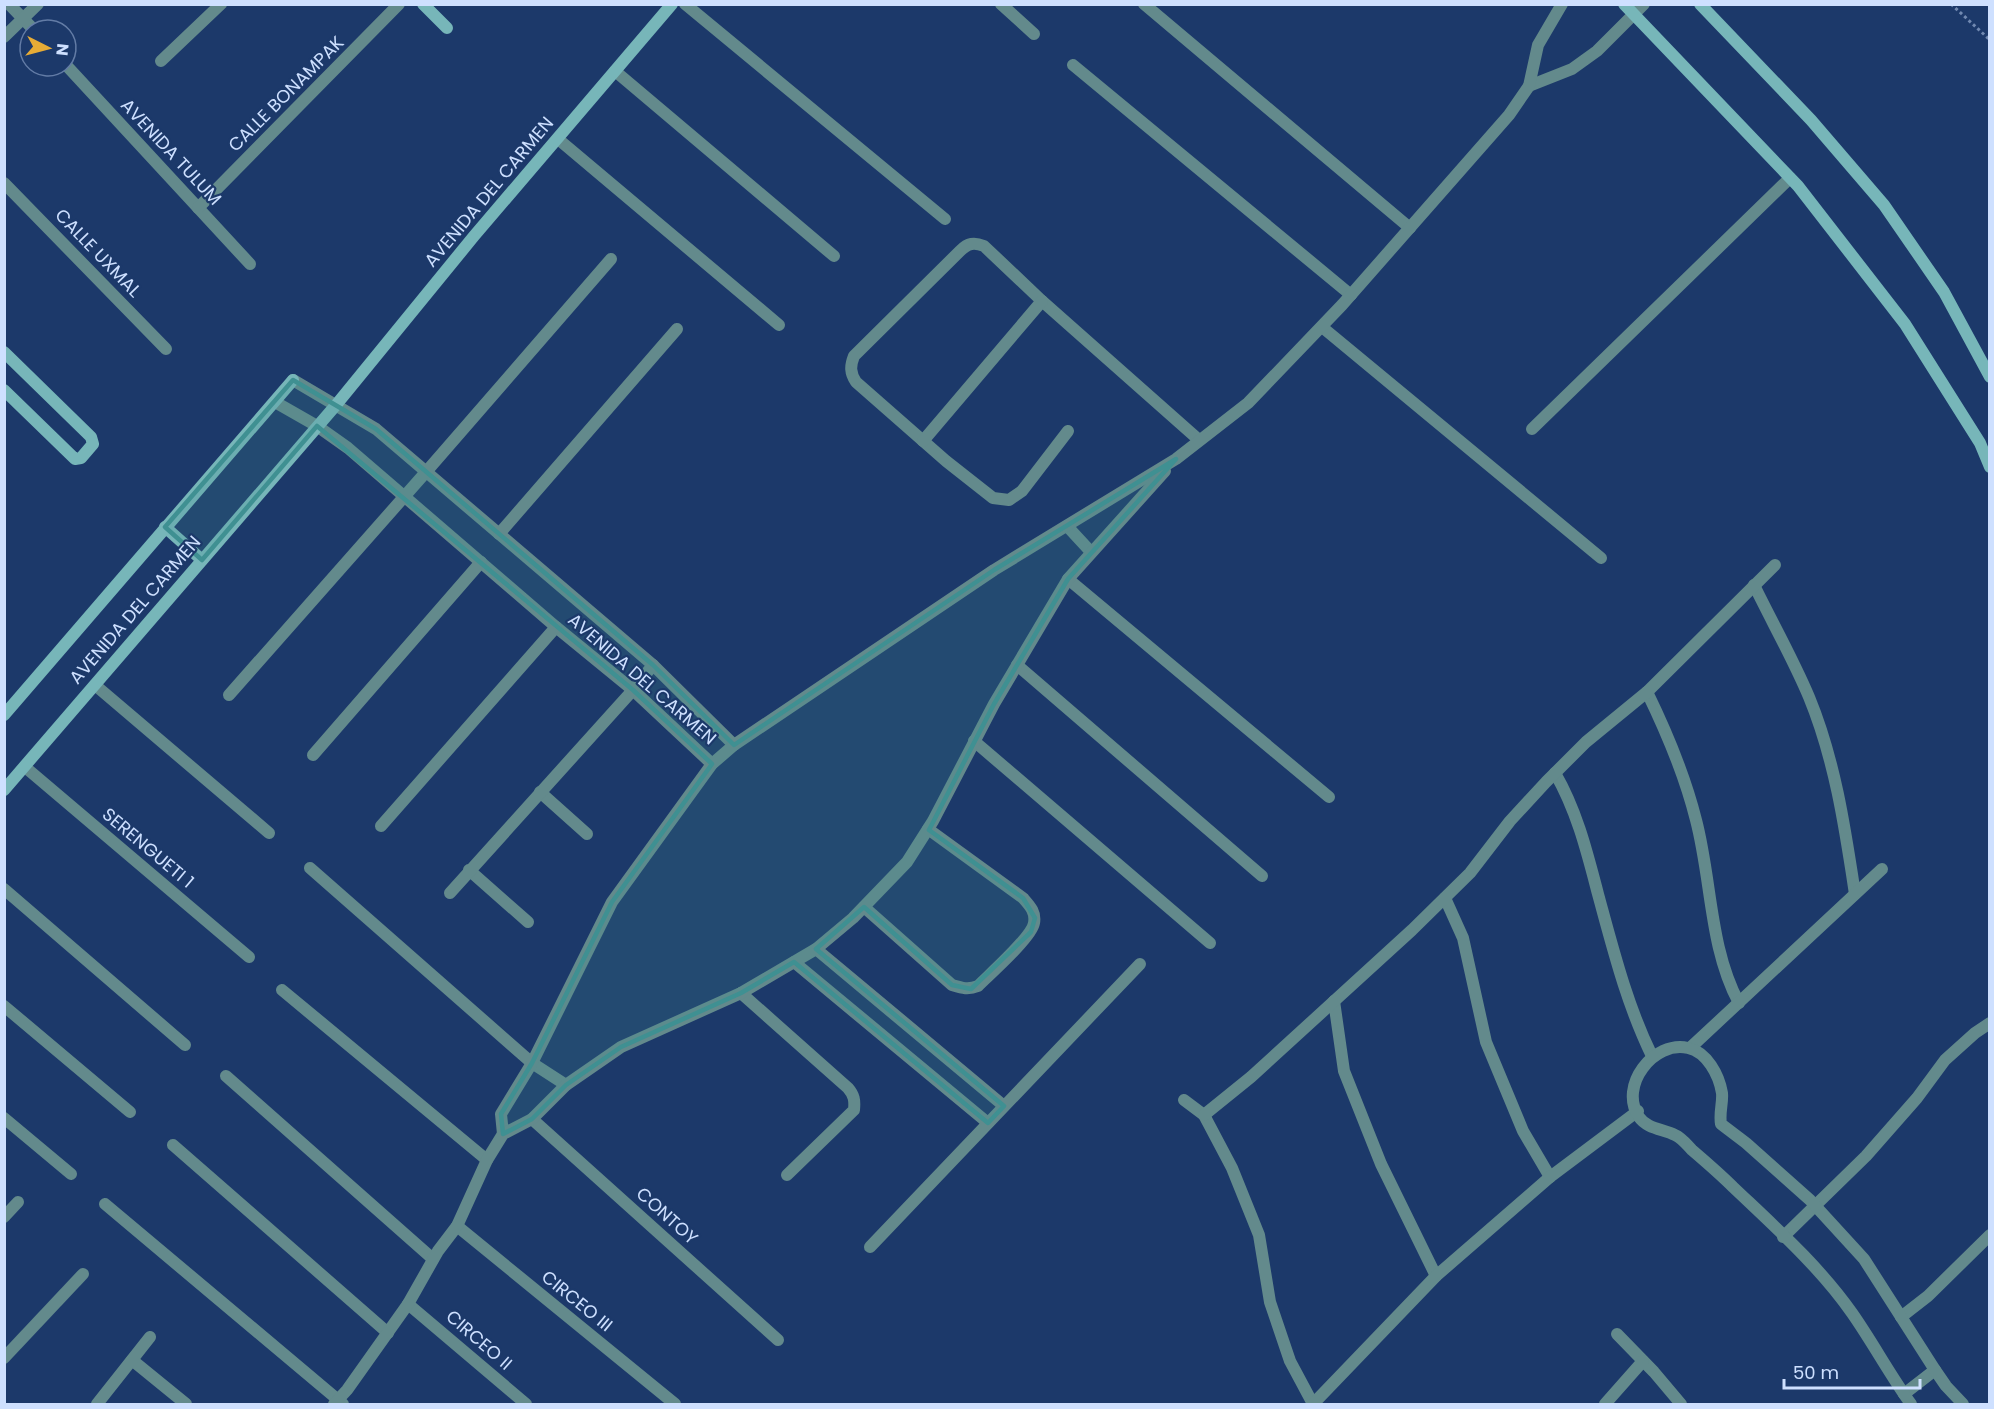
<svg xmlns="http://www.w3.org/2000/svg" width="1994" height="1409" font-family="Poppins,sans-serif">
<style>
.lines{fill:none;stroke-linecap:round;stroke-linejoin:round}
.path{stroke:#7189b1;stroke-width:3;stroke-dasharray:3 3;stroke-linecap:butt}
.street{stroke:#638a8c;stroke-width:12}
.secondary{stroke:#77b6b9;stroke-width:12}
.marked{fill:#3f9092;fill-opacity:0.2;stroke:#3f9092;stroke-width:4.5;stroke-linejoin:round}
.labels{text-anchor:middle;stroke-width:4.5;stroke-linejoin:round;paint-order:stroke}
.street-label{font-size:18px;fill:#cee0ff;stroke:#1c396a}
</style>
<rect width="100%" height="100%" fill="#1c396a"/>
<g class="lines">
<path class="path" d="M1951,4L1990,40"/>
<g class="street">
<path d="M9,4L34,30"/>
<path d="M685,4L945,219"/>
<path d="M1001,4L1034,34"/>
<path d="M1144,4L1410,228"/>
<path d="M4,37L38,4"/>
<path d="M161,61L221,4"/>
<path d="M66,65L250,264"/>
<path d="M1073,65L1351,295"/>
<path d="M615,71L834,256"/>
<path d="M1529,86L1572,69L1597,51L1644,4"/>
<path d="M558,139L779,325"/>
<path d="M4,183L166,349"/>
<path d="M198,208L399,4"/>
<path d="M1322,327L1601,558"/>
<path d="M293,380L376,429L653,665L734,745"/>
<path d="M275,402L317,426L348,448L556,627L633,690L712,764"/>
<path d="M1532,429L1790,178"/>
<path d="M1068,431L1022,491L1009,500L993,498L946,461L856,382C850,373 850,366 854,356L960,251C968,243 974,242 984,246L1042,301L1199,440"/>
<path d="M923,441L1042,301"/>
<path d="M1067,526L1091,552"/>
<path d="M499,534L677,329"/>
<path d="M1068,579L1329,797"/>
<path d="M1754,585C1772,622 1793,659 1809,697C1835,760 1845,828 1855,894"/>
<path d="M1017,665L1262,876"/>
<path d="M95,685L269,833"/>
<path d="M1647,692C1667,733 1685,776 1696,820C1712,881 1709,947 1739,1003"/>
<path d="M229,695L426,472L611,259"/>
<path d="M974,741L1210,943"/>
<path d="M313,755L481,562"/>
<path d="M25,767L249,957"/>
<path d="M1555,773C1577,811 1587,852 1598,894C1613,949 1627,1005 1652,1056"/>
<path d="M540,792L587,834"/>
<path d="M381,826L556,627"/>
<path d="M310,868L532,1063L566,1085"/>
<path d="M469,870L528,922"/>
<path d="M4,889L185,1045"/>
<path d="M450,893L633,690L653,665"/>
<path d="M1445,898L1463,938L1486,1042L1523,1131L1550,1177"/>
<path d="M864,907L952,985C962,988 968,990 978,986C990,974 1032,937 1034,923C1036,912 1030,906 1023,898L928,829"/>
<path d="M816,949L1004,1106"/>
<path d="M794,962L988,1123"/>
<path d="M282,990L487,1160"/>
<path d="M741,993L848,1088C854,1095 855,1100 854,1110L787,1175"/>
<path d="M1334,1001L1344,1071L1381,1164L1436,1276"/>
<path d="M4,1006L130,1112"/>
<path d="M1690,1048L1882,869"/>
<path d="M226,1076L433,1259"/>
<path d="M1184,1100L1204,1115L1232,1168L1259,1235L1270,1302L1290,1361L1313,1404"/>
<path d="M1204,1115L1251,1077L1412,930L1470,873L1510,821L1546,782L1586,742L1647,692L1775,565"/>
<path d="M4,1118L71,1174"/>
<path d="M532,1119L778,1340"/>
<path d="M503,1134L501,1114L532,1063L612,902L712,764L734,745L994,570L1176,459L1248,403L1342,305L1509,115L1529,86L1538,45L1562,4"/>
<path d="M173,1145L388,1333"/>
<path d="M105,1204L343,1404"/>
<path d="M4,1217L18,1202"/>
<path d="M457,1226L675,1404"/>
<path d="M1783,1237L1866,1156L1917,1098L1945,1060L1975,1033L1990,1023"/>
<path d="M870,1247L1140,964"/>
<path d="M408,1304L526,1404"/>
<path d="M1901,1317L1928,1296L1990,1235"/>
<path d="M1617,1334L1654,1372L1681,1404"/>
<path d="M4,1358L83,1274"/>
<path d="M132,1360L186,1404"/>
<path d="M1904,1394L1935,1370"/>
<path d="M97,1404L150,1337"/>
<path d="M334,1404L347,1390L408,1304L438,1251L457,1226L487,1160L503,1134L532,1119L566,1085L621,1047L741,993L816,949L853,918L907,862L933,821L994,704L1068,579L1165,471"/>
<path d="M1313,1404L1436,1276L1550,1177L1638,1111"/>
<path d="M1605,1404L1643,1361"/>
<path d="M1911,1404C1890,1375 1873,1343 1852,1313C1819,1266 1774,1226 1733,1187C1720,1174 1706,1162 1692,1150C1687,1145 1682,1138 1675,1135C1664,1129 1647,1129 1639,1117C1618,1086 1654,1040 1688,1048C1707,1052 1719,1075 1722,1093C1723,1103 1719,1113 1721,1124L1746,1143L1810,1200L1864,1259L1935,1370L1946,1386L1963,1404"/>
</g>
<g class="secondary">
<path d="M423,4L447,28"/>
<path d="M1624,4L1798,186L1905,324L1980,443L1990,467"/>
<path d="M1700,4L1811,120L1884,205L1944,292L1990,377"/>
<path d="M4,352L91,437L93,444L81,458L75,459L4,390"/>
<path d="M165,527L202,560"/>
<path d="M4,715L293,380"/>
<path d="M4,790L336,405L474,236L672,4"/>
</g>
</g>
<path class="marked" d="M293,380L376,429L653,665L734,745L994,570L1176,459L1068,579L994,704L929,830L1023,898L1035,918L1031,932L971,989L952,985L864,907L816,949L1004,1106L988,1123L794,962L741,993L621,1047L566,1085L532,1119L503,1134L501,1114L532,1063L612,902L712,764L633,690L317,426L202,560L165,527Z"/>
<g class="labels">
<g class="street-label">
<text transform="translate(286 94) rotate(-45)" y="6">CALLE BONAMPAK</text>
<text transform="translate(171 152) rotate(47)" y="6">AVENIDA TULUM</text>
<text transform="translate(489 192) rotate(-50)" y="6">AVENIDA DEL CARMEN</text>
<text transform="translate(98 253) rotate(46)" y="6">CALLE UXMAL</text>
<text transform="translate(135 610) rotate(-49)" y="6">AVENIDA DEL CARMEN</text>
<text transform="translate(642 679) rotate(41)" y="6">AVENIDA DEL CARMEN</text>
<text transform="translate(148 848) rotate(40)" y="6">SERENGUETI 1</text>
<text transform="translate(667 1216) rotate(42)" y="6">CONTOY</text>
<text transform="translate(577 1301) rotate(39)" y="6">CIRCEO III</text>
<text transform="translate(479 1340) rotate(41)" y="6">CIRCEO II</text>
</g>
</g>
<rect width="1994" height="1409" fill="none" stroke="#cee0ff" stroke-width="12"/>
<g transform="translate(48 48) rotate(96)"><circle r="28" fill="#1c396a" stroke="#637ca6" stroke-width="1.5"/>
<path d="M0-4.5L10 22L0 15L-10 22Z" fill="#e7ac36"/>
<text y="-9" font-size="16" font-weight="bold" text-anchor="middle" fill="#cee0ff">N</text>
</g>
<path d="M1784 1379v9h136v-9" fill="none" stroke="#cee0ff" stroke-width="3"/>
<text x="1793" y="1379" font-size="18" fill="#cee0ff" stroke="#1c396a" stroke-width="4.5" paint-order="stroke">50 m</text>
</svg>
